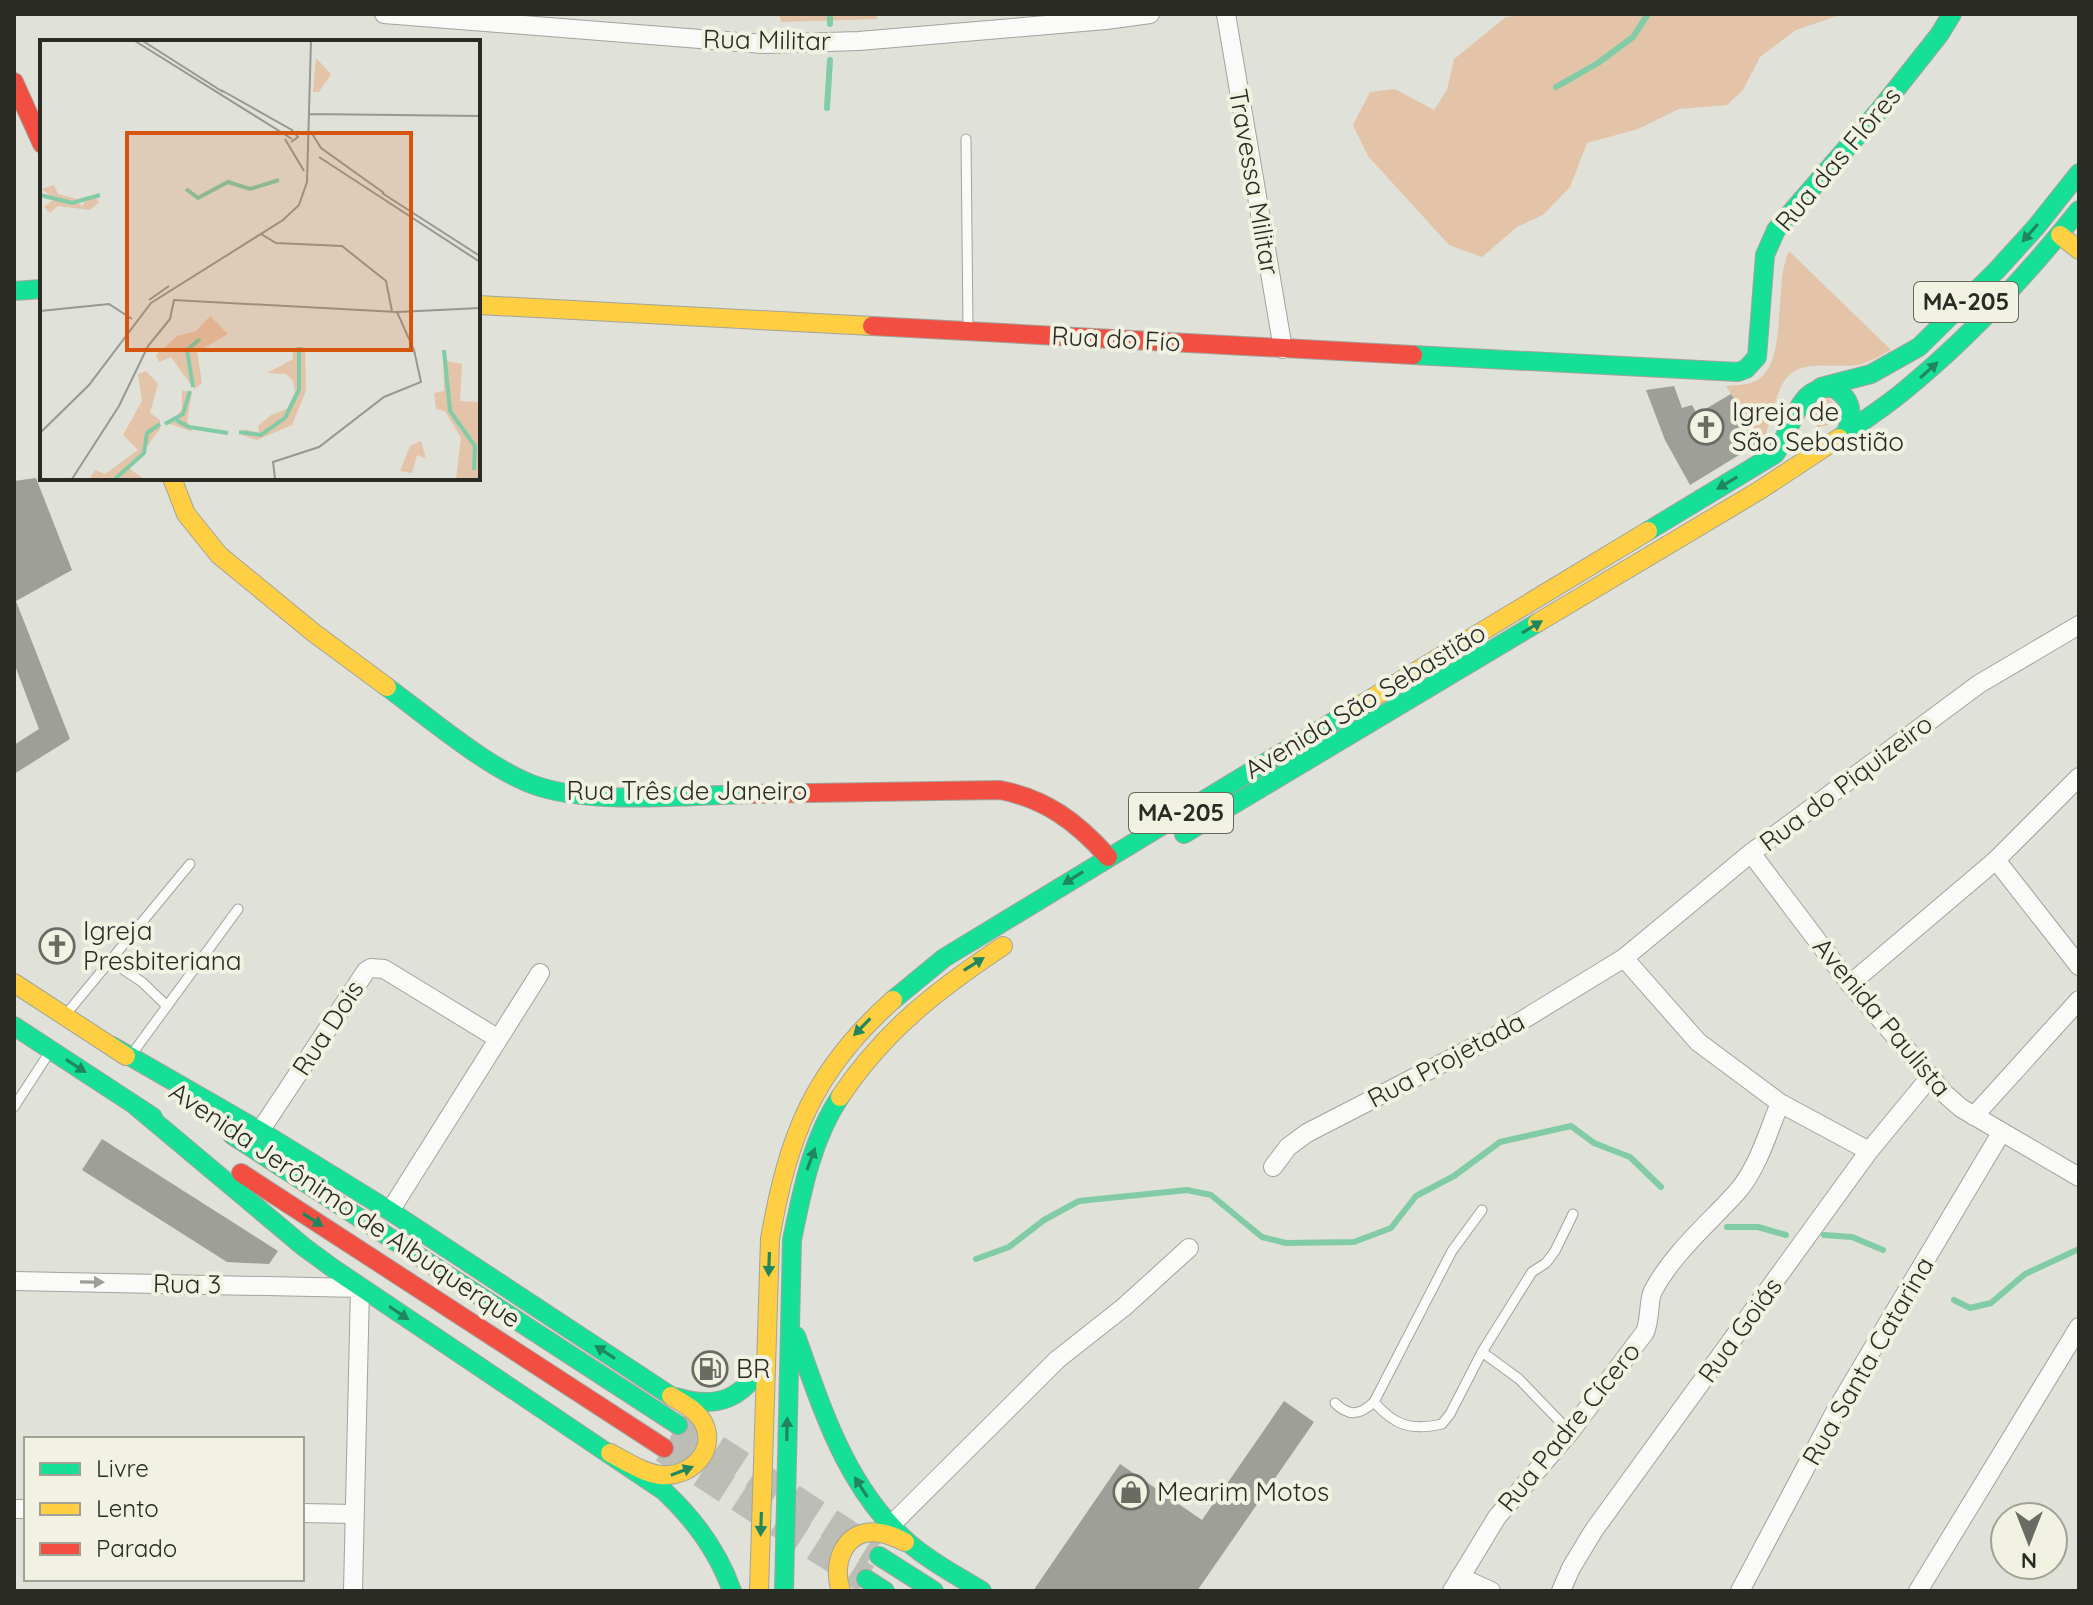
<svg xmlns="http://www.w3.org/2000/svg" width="2093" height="1605" font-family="Quicksand,sans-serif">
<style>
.green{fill:#e3c4a8}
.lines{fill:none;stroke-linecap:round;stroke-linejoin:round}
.stream{stroke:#82cba7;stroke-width:6}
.building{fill:#9d9f98}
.primary-tunnel{stroke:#bcbdb4;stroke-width:30;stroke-dasharray:30 15;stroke-linecap:butt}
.lane-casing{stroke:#a2a39c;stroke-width:11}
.street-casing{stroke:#a2a39c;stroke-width:20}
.fast-casing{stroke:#a2a39c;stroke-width:20}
.slow-casing{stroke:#a2a39c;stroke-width:20}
.jam-casing{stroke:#a2a39c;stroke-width:20}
.lane{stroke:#fafaf9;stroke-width:9}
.street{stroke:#fafaf9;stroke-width:18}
.fast{stroke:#16e098;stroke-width:18}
.slow{stroke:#ffcf43;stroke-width:18}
.jam{stroke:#f24e42;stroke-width:18}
.oneway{fill:#20865e}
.oneway2{fill:#9c9d99}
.labels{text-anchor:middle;stroke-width:8;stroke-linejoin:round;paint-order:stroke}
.shield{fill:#f1f2e1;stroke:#66675d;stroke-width:2}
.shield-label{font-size:24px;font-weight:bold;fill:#2a2b24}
.street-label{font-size:26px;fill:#2a2b24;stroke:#f1f2e1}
.poi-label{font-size:26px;fill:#2a2b24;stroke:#f1f2e1;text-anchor:start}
.inset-river{fill:none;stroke:#82cba7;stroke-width:4}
.inset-road{fill:none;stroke:#979890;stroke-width:2}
.view{fill:#d5540e;fill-opacity:0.15;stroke:#d5540e;stroke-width:4}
.inset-edge{fill:none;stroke:#2a2b24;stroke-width:4}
</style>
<rect width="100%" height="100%" fill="#e0e1d8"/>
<g class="green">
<path d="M779,14H877V19L781,22Z"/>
<path d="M1527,14H1843L1796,30L1760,57L1743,90L1727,105L1679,109L1638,129L1587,143L1570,187L1543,215L1517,227L1482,257L1449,245L1368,156L1353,125L1370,92L1395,89L1434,110L1447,90L1454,59L1506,17Z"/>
<path d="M1789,251L1891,350C1881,355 1868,363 1857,365C1828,369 1794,355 1780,389C1773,406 1769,426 1763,443L1726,386C1735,385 1748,385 1756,381C1789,364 1773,283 1789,251Z"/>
<path d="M1827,396L1840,411L1834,424L1818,427L1807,416Z"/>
</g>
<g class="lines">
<g class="stream">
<path d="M830,24V14"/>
<path d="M1556,87L1598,63L1633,37L1648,14"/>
<path d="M827,108L830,60"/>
<path d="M1727,1227H1758L1786,1235"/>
<path d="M1824,1235L1852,1237L1883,1250"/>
<path d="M976,1259L1009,1247L1044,1220L1079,1201L1187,1190L1211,1195L1262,1237L1286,1243L1354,1242L1391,1228L1416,1196L1454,1176L1500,1142L1571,1126L1594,1143L1630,1157L1661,1187"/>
<path d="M1954,1300L1970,1308L1991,1303L2025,1274L2079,1249"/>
</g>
</g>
<g class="building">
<path d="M1674,386L1682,408L1692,405L1697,414L1731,394L1762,441L1690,485L1665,440L1646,390Z"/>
<path d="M36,478L72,570L16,601L70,739L14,774V745L39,729L14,663V481Z"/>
<path d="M102,1139L278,1251L269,1264L227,1262L82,1170Z"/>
<path d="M1284,1401L1314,1422L1197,1591H1033L1120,1464L1202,1520Z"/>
</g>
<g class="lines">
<g class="primary-tunnel">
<path d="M678,1425L874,1552"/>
<path d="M664,1448L866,1579"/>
</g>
<defs>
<g id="lane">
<path d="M966,139L968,327"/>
<path d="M109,960L142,982L167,1006"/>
<path d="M67,1013L190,864"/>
<path d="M132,1054L238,909"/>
<path d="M14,1107L49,1053"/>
<path d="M1482,1210L1452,1251L1374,1402C1395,1426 1411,1431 1442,1424L1450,1414L1482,1352L1532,1272L1546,1263L1555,1251L1573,1214"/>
<path d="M1482,1352L1519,1379L1570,1432"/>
<path d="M1335,1403C1349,1417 1360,1415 1374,1402"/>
</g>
<g id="street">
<path d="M384,14L763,44L859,41L1106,20L1150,14"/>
<path d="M1226,14L1283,349"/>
<path d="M1751,853L1850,984L1945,1094L1961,1108L2079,1177"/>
<path d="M1996,860L2079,966"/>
<path d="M1624,958L1698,1042L1780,1103L1869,1151"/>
<path d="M1850,984L1996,860L2079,777"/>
<path d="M1974,1116L2079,1000"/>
<path d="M260,1131L366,971L371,968L384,969L497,1038"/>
<path d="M1273,1167L1288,1147L1307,1133L1503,1032L1624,958L1751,853L1979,684L2079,625"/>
<path d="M390,1211L540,973"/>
<path d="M14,1281L360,1288L353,1591"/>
<path d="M14,1509H26"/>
<path d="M302,1513L354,1514"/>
<path d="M891,1525L1058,1359L1124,1307L1189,1248"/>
<path d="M1460,1577L1491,1591"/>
<path d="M1452,1591L1497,1517L1570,1432L1645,1332C1651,1317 1648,1300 1653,1291C1673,1253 1709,1223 1737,1192C1758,1168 1768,1132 1780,1103"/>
<path d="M1561,1591L1571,1568L1594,1530L1869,1151L1931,1076"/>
<path d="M1740,1591L1835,1412L2001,1133"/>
<path d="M1918,1591L2079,1327"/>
</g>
<g id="fast">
<path d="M14,291L42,289"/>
<path d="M1413,355L1738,372L1746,369L1757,357L1765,255L1776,230L1882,107L1939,35L1952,14"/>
<path d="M1821,387L1871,374L1919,347L1997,270L2036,227L2079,173"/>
<path d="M1841,437C1862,421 1885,407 1905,390C1970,337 2027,275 2079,210"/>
<path d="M1648,531L1775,454C1793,431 1795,385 1833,388C1853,398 1854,416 1845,434"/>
<path d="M387,687C428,717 493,773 540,787C598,805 691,795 753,794"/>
<path d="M1184,834L1537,623"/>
<path d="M893,1000L944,958L1349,712"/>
<path d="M14,1026L153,1117"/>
<path d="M112,1046L260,1131L390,1211L671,1396"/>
<path d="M137,1107L304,1247L334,1269L664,1491C695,1520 718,1551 732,1591"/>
<path d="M232,1135L678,1425"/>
<path d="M796,1336C823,1411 847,1490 910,1544C932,1563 958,1576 982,1591"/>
<path d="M676,1397C719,1410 742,1398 766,1362"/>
<path d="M879,1556L934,1591"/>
<path d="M866,1579L885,1591"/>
<path d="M784,1591L792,1240C802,1191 812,1139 840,1097"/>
</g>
<g id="slow">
<path d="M2060,235L2079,250"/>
<path d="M478,305L872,326"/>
<path d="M172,478L186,514L219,555L314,633L387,687"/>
<path d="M1537,623L1760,490L1839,438"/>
<path d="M1349,712L1648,531"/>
<path d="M14,983L126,1056"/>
<path d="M840,1097C884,1031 937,990 1003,946"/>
<path d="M610,1453C626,1461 643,1473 661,1475C689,1478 717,1452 704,1424C698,1411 683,1403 671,1396"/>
<path d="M759,1591L770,1239C788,1136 813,1071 893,1000"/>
<path d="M841,1591C831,1563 845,1527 880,1533C889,1534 897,1538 905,1542"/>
</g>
<g id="jam">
<path d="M14,82L42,144"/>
<path d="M872,326L1413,355"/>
<path d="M753,794L1000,790C1046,799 1077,822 1108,857"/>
<path d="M241,1173L664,1448"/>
</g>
</defs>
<use href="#lane" class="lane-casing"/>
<use href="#street" class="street-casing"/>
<use href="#fast" class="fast-casing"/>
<use href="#slow" class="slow-casing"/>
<use href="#jam" class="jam-casing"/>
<use href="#lane" class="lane"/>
<use href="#street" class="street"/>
<use href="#fast" class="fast"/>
<use href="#slow" class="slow"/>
<use href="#jam" class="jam"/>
</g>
<defs><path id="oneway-solid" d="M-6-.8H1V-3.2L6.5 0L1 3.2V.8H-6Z" transform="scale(2)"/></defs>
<g class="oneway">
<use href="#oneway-solid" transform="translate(2030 233) rotate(131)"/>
<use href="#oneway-solid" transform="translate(1929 370) rotate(-42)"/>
<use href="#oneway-solid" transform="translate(1727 483) rotate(149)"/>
<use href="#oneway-solid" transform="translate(1532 627) rotate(-31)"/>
<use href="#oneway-solid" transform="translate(1073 878) rotate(148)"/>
<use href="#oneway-solid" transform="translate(974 964) rotate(-32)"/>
<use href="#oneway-solid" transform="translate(862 1027) rotate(134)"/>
<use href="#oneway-solid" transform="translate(76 1066) rotate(33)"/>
<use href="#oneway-solid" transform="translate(811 1159) rotate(-70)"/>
<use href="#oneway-solid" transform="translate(313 1220) rotate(33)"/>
<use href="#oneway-solid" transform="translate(769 1264) rotate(92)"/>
<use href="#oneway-solid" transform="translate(399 1313) rotate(34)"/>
<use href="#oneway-solid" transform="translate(605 1352) rotate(-147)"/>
<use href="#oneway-solid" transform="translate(787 1429) rotate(-89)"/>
<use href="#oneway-solid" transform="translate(682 1471) rotate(-21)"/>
<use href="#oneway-solid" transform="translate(861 1487) rotate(-123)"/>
<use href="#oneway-solid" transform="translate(761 1524) rotate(92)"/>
</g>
<use class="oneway2" href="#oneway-solid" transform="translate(92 1282) rotate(1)"/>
<defs>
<symbol id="church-ring" viewBox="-11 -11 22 22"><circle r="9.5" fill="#f1f2e1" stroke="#6a6b63" stroke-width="1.5"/><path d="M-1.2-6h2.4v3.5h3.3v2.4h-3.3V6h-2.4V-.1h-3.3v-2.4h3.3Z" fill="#6a6b63"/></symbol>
<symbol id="fuel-ring" viewBox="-11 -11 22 22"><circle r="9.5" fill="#f1f2e1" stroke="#6a6b63" stroke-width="1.5"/><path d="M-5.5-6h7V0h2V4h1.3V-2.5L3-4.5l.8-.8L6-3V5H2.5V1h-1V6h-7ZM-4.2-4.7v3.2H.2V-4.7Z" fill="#6a6b63"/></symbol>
<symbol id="shop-ring" viewBox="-11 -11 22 22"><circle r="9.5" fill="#f1f2e1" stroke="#6a6b63" stroke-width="1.5"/><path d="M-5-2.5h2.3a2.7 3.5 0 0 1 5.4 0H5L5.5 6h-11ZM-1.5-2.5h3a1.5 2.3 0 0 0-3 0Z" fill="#6a6b63"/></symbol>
</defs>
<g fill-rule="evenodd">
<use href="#church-ring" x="1686" y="407" width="40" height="40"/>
<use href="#church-ring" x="37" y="926" width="40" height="40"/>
<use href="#fuel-ring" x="690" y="1349" width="40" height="40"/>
<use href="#shop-ring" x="1111" y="1472" width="40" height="40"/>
</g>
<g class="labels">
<g class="shield">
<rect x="1914" y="282" width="104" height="40" rx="6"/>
<rect x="1129" y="793" width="104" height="40" rx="6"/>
</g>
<g class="shield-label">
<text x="1966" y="310">MA-205</text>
<text x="1181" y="821">MA-205</text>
</g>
<g class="street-label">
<text transform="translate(767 40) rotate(1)" y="9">Rua Militar</text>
<text transform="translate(1838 159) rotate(-50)" y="9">Rua das Flôres</text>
<text transform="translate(1254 182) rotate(80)" y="9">Travessa Militar</text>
<text transform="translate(1116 339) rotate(3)" y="9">Rua do Fio</text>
<text transform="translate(1365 701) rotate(-31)" y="9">Avenida São Sebastião</text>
<text transform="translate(1846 783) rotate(-37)" y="9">Rua do Piquizeiro</text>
<text x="687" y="800">Rua Três de Janeiro</text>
<text transform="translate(1882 1017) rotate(50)" y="9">Avenida Paulista</text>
<text transform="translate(328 1028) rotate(-57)" y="9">Rua Dois</text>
<text transform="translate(1446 1060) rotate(-28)" y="9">Rua Projetada</text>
<text transform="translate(345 1205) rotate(34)" y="9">Avenida Jerônimo de Albuquerque</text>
<text transform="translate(187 1284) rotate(1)" y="9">Rua 3</text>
<text transform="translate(1740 1330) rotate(-54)" y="9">Rua Goiás</text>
<text transform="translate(1868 1361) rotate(-60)" y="9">Rua Santa Catarina</text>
<text transform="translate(1569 1427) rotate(-51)" y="9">Rua Padre Cícero</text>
</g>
<g class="poi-label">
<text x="1732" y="421">Igreja de<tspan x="1732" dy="30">São Sebastião</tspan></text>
<text x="83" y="940">Igreja<tspan x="83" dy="30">Presbiteriana</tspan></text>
<text x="736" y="1378">BR</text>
<text x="1157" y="1501">Mearim Motos</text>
</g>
</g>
<g transform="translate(40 40)">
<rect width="440" height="440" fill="#e0e1d8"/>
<path d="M276,18L291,34L279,52H273ZM14,145L18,154L37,159L42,167L46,158L55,156L59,162L50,170L18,166L10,173L4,167L14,159L2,149ZM170,276L188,294L157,312L162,343L154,349L131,317L119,322L116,315L137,296L156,291ZM265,307L266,351L252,385L217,400L202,395L204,389L219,393L218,386L231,375L247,369L255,352L253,341L246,334L227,333L253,319L252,308ZM403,314L406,321L422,324L420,361L440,362L439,438L416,439L421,398L405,371L396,369L394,353L404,351ZM106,331L118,344L110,373L120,380V389L90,429L104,439H50L55,430L65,434L98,410L83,395L102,361L98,334ZM142,350L152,353L147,381L153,392L130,384L142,369ZM381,401L386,419L377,415L372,433L360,431L370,406Z" fill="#e3c4a8"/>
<path class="inset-river" d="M146,149L158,158L188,142L210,149L239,140M0,155L32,163L60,155M404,310L410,371L435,406L434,430M153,347L147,310L160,299M136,380L149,387L188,393M125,384L143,374L150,351M199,392L221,395L245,378L259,350V307M75,439L104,413L107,393L120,384"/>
<path class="inset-road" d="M95,1L252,99M103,1L183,52M181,50L252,90L258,97L251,102M269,74L440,76M271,92L281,108L344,153M245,99L264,131M279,117L440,222M342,153L440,216M221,194L236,203L302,206L346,241L352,271M109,260L129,246M0,271L69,264L92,279M0,393L49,345L111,263L243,180L259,165L267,142L271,1M32,439L79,366L108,306L130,279L134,260L357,272L440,268M235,439L233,422L279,407L344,357L381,342L374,310L357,272"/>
<path class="view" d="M87,93H371V310H87Z"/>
<rect width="440" height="440" class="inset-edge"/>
</g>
<rect width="2093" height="1605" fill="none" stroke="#2a2b24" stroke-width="32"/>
<rect x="24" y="1437" width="280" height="144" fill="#f1f2e1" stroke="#a1a295" stroke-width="2"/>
<rect x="40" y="1463" width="40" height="12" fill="#16e098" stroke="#a1a295" stroke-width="2"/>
<text x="96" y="1477" font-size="24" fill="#2a2b24">Livre</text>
<rect x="40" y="1503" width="40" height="12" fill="#ffcf43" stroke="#a1a295" stroke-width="2"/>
<text x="96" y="1517" font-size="24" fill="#2a2b24">Lento</text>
<rect x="40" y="1543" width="40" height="12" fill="#f24e42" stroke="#a1a295" stroke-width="2"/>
<text x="96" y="1557" font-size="24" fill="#2a2b24">Parado</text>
<g transform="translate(2029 1541) rotate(180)"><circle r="38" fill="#f1f2e1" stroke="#a1a295" stroke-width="2"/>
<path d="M0-6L14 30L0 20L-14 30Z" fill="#6a6b63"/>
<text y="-12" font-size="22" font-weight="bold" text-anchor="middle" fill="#2a2b24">N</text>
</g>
</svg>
